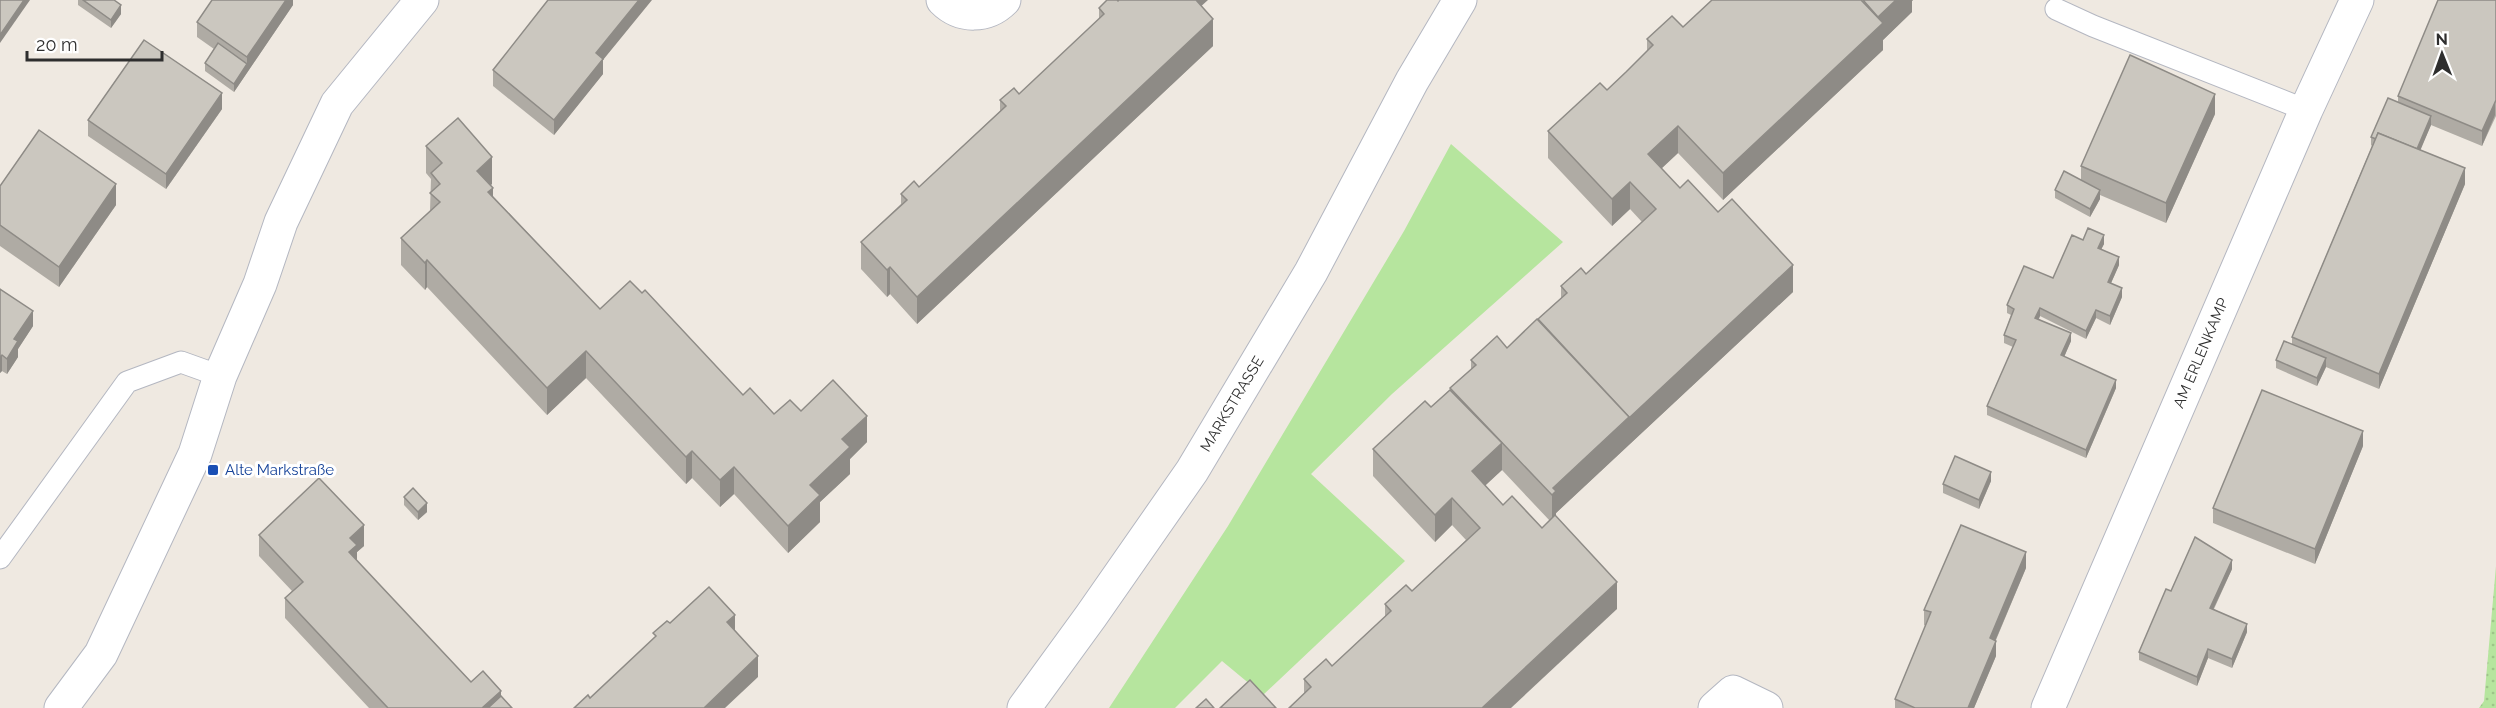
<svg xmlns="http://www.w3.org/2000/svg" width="2496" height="708" font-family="Raleway,sans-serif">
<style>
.grass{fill:#b6e59e}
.park{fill:url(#park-dots)}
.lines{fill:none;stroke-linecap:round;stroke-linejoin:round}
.service-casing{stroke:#b4b7c1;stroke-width:23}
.minor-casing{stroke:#b4b7c1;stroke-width:35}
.secondary-casing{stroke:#b4b7c1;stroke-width:35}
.service{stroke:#fff;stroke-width:21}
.minor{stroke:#fff;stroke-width:33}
.secondary{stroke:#fff;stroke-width:33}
.wall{fill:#afaba4;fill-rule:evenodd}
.shaded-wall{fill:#8e8b86}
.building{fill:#cbc7bf;stroke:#8e8b86;stroke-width:1.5}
.transit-dot{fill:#1a4fb4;stroke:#fff;stroke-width:2}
.labels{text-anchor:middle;stroke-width:6;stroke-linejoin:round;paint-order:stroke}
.street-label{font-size:15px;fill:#2e2e2e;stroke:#fff}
.transit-label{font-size:15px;fill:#164399;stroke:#fff;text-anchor:start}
</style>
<defs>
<pattern id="park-dots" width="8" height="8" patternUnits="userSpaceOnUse" patternTransform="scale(1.5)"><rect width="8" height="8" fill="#b6e59e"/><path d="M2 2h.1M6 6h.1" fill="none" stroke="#9dc588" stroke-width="1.8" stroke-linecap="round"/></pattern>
</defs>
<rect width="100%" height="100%" fill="#efe9e1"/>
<path class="grass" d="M1451,144L1563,242L1392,394L1311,474L1405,561L1263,695L1222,661L1175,708H1109L1228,526L1404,231Z"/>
<path class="park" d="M2496,566V708H2479L2484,701Z"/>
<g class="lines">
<defs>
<g id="service">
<path d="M2056,9L2093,26L2306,110"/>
<path d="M0,558L127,382L181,362L220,376"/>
</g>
<g id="minor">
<path d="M943,0C961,18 987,17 1004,0"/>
<path d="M61,708L101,654L195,454L220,376L260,284L281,222L337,104L422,0"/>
<path d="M1715,708L1733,692L1766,708"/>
<path d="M2048,708L2306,110L2357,0"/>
</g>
<path id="secondary" d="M1024,708L1091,616L1192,471L1311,272L1412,81L1460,0"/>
</defs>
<use href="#service" class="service-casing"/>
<use href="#minor" class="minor-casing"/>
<use href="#secondary" class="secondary-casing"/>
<use href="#service" class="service"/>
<use href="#minor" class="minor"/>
<use href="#secondary" class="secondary"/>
</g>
<g class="wall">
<path d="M78,0H114L121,14L111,28L78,5Z"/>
<path d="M293,0V5L234,92L205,71V63L214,49L197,37V22Z"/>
<path d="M1712,0H1913L1912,1V12L1883,40V50L1723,200L1678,153L1661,169L1680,188L1793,292L1556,513V516L1617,609L1304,693V679L1332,666L1385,617V604L1412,591L1466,540L1452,525L1435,542L1373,476V449L1431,407L1471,370V360L1507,348L1561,298V286L1586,274L1642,222L1630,209L1612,226L1548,158V131L1607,90L1626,72L1647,51V39L1683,27ZM1502,470L1550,521L1542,528L1503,505L1485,485Z"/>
<path d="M2496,0V116L2482,146L2431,125L2420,150L2465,184L2379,389L2326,367L2317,386L2276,368V360L2292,344V337L2372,146L2371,145V137L2398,102V96Z"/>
<path d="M1118,1L1201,6L1213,46L917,324L890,294L887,297L861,269V242L901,204V194L919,187L1000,111V100L1019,94L1099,19V8Z"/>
<path d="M603,60V74L554,135L493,86V70Z"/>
<path d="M222,109L166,189L88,136V120Z"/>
<path d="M2215,114L2166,223L2100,195V199L2090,217L2055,198V190L2081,180V166Z"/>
<path d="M426,146L492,184L490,185L493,196L600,309L774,414L801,411L867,442L850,459V474L820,502V522L788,553L734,494L720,507L692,478L686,484L586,378L547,415L427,287L425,290L401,265V238L430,211L431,179L426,173Z"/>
<path d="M0,186L116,205L59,287L0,246Z"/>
<path d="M2083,240L2104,244L2101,249L2119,265L2111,283L2122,297L2110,325L2096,318L2086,339L2040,316L2039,319L2071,341L2064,357L2116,388L2086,458L1987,415V406L2013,347L2004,343V335L2011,315L2007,313V305L2053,278Z"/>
<path d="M0,289L33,326L18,349V357L7,374L2,371L0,373Z"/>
<path d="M2363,446L2315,564L2213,523V508Z"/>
<path d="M1991,481L1979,509L1943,493V484Z"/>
<path d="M404,497L427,512L418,520L404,505Z"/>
<path d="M259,535L364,546L357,552V561L471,682L501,696L512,708H369L285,618V598L292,591L259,556Z"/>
<path d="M2026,568L1996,640V656L1974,708H1895V699L1926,626L1924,625V610Z"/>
<path d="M2232,569L2214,609L2247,632L2232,668L2208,658L2197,686L2139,660V652L2171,591Z"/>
</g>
<g class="shaded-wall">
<path d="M24,0H30L0,43V35Z"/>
<path d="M286,0H293V5L234,92V84L247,64V57Z"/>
<path d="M639,0H652L603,60V74L554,135V120L596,53Z"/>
<path d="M1188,0H1208L1188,18Z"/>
<path d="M1896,0H1913L1912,1V12L1883,40V50L1723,200V173L1878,28V17Z"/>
<path d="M121,5V14L111,28V20Z"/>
<path d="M1213,19V46L917,324V297Z"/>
<path d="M222,93V109L166,189V174Z"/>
<path d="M2215,94V114L2166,223V203Z"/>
<path d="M2495,100V115L2482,146V131Z"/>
<path d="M2431,116V125L2415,163V154Z"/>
<path d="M1678,126V153L1648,181V154Z"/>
<path d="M492,157V184L477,198V171Z"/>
<path d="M2465,168V184L2379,389V374Z"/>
<path d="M1630,182V209L1612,226V199Z"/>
<path d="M116,184V205L59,287V267Z"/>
<path d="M493,188V215L488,192Z"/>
<path d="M2100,190V199L2090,217V209Z"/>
<path d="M2104,235V244L2098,256V248Z"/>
<path d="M2119,257V265L2108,290V282Z"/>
<path d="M427,260V287L425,290V263Z"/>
<path d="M1793,265V292L1556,513V519L1552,523V495L1553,488Z"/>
<path d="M890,267V294L887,297V270Z"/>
<path d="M2122,288V297L2110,325V316Z"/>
<path d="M2040,308V316L2035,326V318Z"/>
<path d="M2096,310V318L2086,339V331Z"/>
<path d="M33,311V326L18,349V357L7,374V359L14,339Z"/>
<path d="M2071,333V341L2061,364V355Z"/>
<path d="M586,351V378L547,415V388Z"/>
<path d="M2,355V371L0,373V358Z"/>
<path d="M2326,358V367L2317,386V378Z"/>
<path d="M2116,380V388L2086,458V450Z"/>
<path d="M867,416V442L850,459V474L820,502V522L788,553V526L810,485L842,439Z"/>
<path d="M2363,431V446L2315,564V549Z"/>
<path d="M1502,443V470L1472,498V471Z"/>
<path d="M692,451V478L686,484V457Z"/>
<path d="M734,467V494L720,507V480Z"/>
<path d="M1991,472V481L1979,509V500Z"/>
<path d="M1452,498V525L1435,542V515Z"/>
<path d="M427,503V512L418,520V512Z"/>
<path d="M364,525V546L357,552V565L349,552L350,538Z"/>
<path d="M2026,552V568L1990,653V638Z"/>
<path d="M2232,560V569L2210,616V608Z"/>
<path d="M1617,582V609L1511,708H1482Z"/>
<path d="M735,615V635L727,622Z"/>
<path d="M2247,624V632L2232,668V659Z"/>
<path d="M1996,641V656L1974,708H1968Z"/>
<path d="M2208,649V658L2197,686V677Z"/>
<path d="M758,656V677L725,708H704Z"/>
<path d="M501,691V708H482Z"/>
</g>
<g class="building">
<path d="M0,0H24L0,35Z"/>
<path d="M83,0H114L121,5L111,20Z"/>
<path d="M212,0H286L247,57L197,22Z"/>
<path d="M548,0H639L596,53L603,59L554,120L493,70Z"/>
<path d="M1107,0H1117L1118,1L1119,0H1196L1213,19L917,297L890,267L887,270L861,242L907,200L901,194L914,181L919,187L1006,106L1000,100L1014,88L1019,94L1104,14L1099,8Z"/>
<path d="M1712,0H1861L1883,23L1723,173L1678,126L1648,154L1680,188L1688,180L1718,212L1732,199L1793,265L1629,418V417L1538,319L1567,293L1561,286L1581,268L1586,274L1656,209L1630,182L1612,199L1548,131L1600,83L1607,90L1626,72L1653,45L1647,39L1672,16L1683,27Z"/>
<path d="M1863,0H1896L1878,17Z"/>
<path d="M2438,0H2496V100L2482,131L2398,96Z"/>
<path d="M144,40L222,93L166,174L88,120Z"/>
<path d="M218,43L247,64L234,84L205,63Z"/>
<path d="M2130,55L2215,94L2166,203L2081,166Z"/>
<path d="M2388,98L2431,116L2417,149L2378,133L2376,139L2371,137Z"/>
<path d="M458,118L492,157L477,171L493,188L488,192L600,309L630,281L642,293L645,290L743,395L750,388L774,414L790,400L801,411L833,380L867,416L842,439L850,447L810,485L820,495L788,526L734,467L720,480L692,451L686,457L586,351L547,388L427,260L425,263L401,238L440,202L430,193L440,184L431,173L442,163L426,146Z"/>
<path d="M39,130L116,184L59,267L0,225V186Z"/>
<path d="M2378,133L2465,168L2379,374L2292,337Z"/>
<path d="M2064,171L2100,190L2090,209L2055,190Z"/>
<path d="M2088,228L2104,235L2098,248L2119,257L2108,282L2122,288L2110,316L2096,310L2086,331L2040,308L2035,318L2071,333L2061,355L2116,380L2086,450L1987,406L2016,340L2004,335L2014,309L2007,305L2024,266L2053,278L2072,235L2083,240Z"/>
<path d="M0,289L33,311L14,339L18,341L7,359L2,355L0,358Z"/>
<path d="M1537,319L1629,417L1553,488L1556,491L1552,495L1450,388L1476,365L1471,360L1497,336L1507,348Z"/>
<path d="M2284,341L2326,358L2317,378L2276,360Z"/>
<path d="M1450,390L1502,443L1472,471L1503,505L1512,496L1542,528L1555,515L1617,582L1482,708H1289L1311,687L1304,679L1326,659L1332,666L1391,611L1385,604L1406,585L1412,591L1480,528L1452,498L1435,515L1373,449L1425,401L1431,407Z"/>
<path d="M2262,390L2363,431L2315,549L2213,508Z"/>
<path d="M1955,456L1991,472L1979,500L1943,484Z"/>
<path d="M319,478L364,525L350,538L357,545L349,552L471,682L483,671L501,691L482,708H388L285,598L303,582L259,535Z"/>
<path d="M413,488L427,503L418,512L404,497Z"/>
<path d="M1961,525L2026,552L1990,638L1996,641L1968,708H1915L1895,699L1931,612L1924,610Z"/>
<path d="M2195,537L2232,560L2210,608L2247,624L2232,659L2208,649L2197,677L2139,652L2166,589L2171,591Z"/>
<path d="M709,587L735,615L727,622L758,656L704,708H574L588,695L590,698L656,636L653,633L667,621L670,623Z"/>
<path d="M1250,680L1276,708H1220Z"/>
<path d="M501,696L512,708H488Z"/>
<path d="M1206,699L1214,708H1196Z"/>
</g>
<rect class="transit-dot" x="207" y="464" width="12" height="12" rx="3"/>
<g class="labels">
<g class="street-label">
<text transform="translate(2201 353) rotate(-67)" y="5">AM ERLENKAMP</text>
<text transform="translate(1232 404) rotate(-59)" y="5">MARKSTRASSE</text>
</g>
<g class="transit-label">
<text x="225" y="475">Alte Markstraße</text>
</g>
</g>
<g transform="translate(2442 54) rotate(359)" stroke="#ffffff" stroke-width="4.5" paint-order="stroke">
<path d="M0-4.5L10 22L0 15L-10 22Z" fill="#2e2e2e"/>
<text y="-9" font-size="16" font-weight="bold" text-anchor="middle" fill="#2e2e2e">N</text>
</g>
<path d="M27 51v9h135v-9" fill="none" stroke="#2e2e2e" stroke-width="3"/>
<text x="36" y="51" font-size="18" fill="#2e2e2e" stroke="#ffffff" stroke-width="4.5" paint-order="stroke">20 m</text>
</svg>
